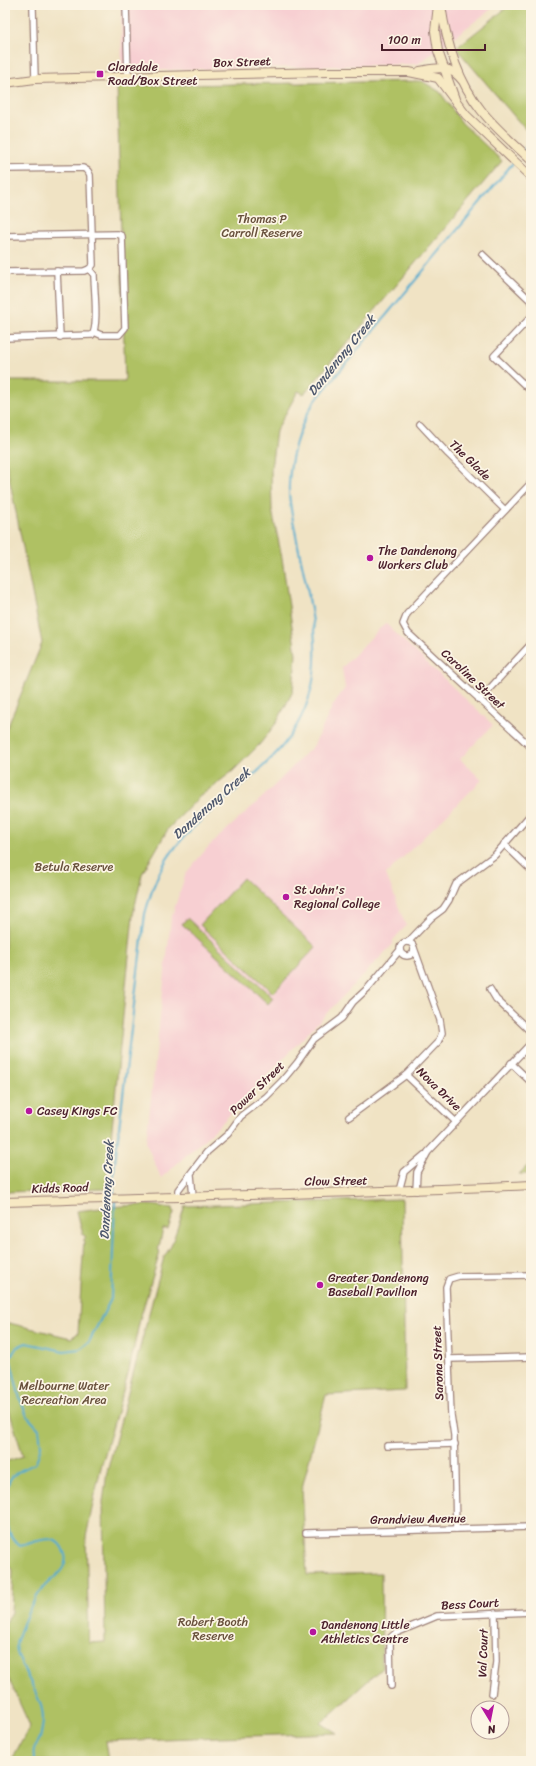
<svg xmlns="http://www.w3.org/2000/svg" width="536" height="1766" font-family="Sriracha,sans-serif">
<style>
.built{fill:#f7cfd2}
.green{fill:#afc164;stroke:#7c7048}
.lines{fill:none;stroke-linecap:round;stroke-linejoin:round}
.stream{stroke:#52accf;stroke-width:2}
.minor-casing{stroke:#9d8178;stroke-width:8}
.secondary-casing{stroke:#9d8178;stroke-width:10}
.minor{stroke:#fff;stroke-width:5.5}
.secondary{stroke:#f7e9c3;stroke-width:8}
.poi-dot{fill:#b5179e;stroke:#fcf5e5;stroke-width:1.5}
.labels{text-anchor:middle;stroke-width:3.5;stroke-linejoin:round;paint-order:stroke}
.street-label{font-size:12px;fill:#4a1f2b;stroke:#fcf5e5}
.poi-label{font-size:12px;fill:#4a1f2b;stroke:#fcf5e5;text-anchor:start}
.park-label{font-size:12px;fill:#68503c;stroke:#fcf5e5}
.water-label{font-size:13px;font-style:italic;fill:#4d576d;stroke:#fcf5e5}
</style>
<rect width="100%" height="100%" fill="#fcf5e5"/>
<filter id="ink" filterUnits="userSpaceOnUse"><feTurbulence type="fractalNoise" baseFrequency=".025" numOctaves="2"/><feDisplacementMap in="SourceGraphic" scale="8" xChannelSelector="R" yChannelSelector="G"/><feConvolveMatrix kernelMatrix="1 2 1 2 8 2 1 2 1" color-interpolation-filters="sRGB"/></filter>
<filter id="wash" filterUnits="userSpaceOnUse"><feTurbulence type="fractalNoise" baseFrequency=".012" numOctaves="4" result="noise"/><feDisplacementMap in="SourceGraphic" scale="16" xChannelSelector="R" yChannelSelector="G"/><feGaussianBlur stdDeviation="0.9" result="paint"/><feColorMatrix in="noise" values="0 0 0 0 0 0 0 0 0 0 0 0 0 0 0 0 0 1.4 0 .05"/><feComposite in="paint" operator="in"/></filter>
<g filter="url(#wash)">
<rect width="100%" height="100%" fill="#f0e3c4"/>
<g class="built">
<path d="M121,5H497L418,64L122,71Z"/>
<path d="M385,623L493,725L460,759L482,780L386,874L406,926L393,940V944L218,1127L161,1178L146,1143L171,919L186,873L209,846L265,795L314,745L333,705L345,688L342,668Z"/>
</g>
<g class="green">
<path d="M510,5H531V136L456,48Z"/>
<path d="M422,81L440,92L462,123L502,161L304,394L298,391L276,431L271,469L272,510L282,558L296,654L293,691L277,722L260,744L233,771L199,797L168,829L142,874L133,915L106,1189L5,1192V733L42,643L5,457V381H125L117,86Z"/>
<path d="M243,878L316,947L273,993L200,925Z"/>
<path d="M187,918L273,998L268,1004L182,924Z"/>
<path d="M531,1162V1174H519Z"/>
<path d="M402,1199L405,1391L326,1395L302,1488L307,1575L381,1573L382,1668L321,1723L337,1733L105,1741L108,1761H11L30,1726L5,1671V1624L11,1613L13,1571L5,1561V1462L23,1456L5,1397V1328L9,1323L71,1338L78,1333L84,1239L86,1237L83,1235L77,1211C101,1208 124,1205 149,1205C157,1205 165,1208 173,1208L174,1213L168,1229H163L158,1251L160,1252L140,1319L129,1370L100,1471L86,1537L89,1643L105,1642L103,1502L107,1472L164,1257L171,1246L185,1206Z"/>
</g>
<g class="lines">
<g class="stream">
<path d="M523,151L531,140"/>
<path d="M114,1196L113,1178L145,914C152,888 160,865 178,844C222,791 290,765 310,694C325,641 304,582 295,530C292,515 288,499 289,485C290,455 299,427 314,402L513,163"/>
<path d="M5,1495C9,1471 18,1473 36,1463L41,1446L39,1429L27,1416L20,1399L10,1358L17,1347L26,1343L64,1351L80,1349L89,1342L111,1299L115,1201"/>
<path d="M5,1514C7,1527 9,1537 20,1546C37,1542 58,1529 65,1555C69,1570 51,1578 43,1588C31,1603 23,1622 17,1640C11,1657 39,1690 42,1710C44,1718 42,1730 40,1738C39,1742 35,1745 34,1749C33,1752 34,1757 34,1761"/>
</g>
</g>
</g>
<g filter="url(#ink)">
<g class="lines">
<defs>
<g id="minor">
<path d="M126,5L128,77"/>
<path d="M33,8L35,79"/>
<path d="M5,169L83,168L88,171L90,175L93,265L89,269L84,271L5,272"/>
<path d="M5,236L118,234L122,236L125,328L119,335H101L94,332"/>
<path d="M482,254L531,301"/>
<path d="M57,271L60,337"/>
<path d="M531,317L494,356L531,391"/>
<path d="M5,338L92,335C99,327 94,287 94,275L89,269"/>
<path d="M420,424L448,454L505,510"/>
<path d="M531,483L407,614L403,624L408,633L531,747"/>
<path d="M479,700L531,644"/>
<path d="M504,844L531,870"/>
<circle cx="407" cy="949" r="7"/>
<path d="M408,942L431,918L443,909L449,900L456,884L495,855L531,814"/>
<path d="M414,948L440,1020L442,1033L438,1042L406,1075L456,1122"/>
<path d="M490,989L496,999L531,1032"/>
<path d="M511,1063L531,1082"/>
<path d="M349,1117L406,1075"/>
<path d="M191,1175L193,1196"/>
<path d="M399,1191L404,1172L424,1155"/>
<path d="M416,1191L417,1172L428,1152L531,1043"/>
<path d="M178,1197V1190L207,1152L228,1134L241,1116L266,1097L282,1081L297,1063L314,1039L342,1018L353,1002L368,988L400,950"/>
<path d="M449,1359L531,1357"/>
<path d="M387,1446L455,1444"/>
<path d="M456,1529L454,1435L451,1415L446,1287L449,1279L459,1276L531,1275"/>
<path d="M306,1533L531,1527"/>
<path d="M391,1686L390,1645L391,1637L396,1633L437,1616L531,1612"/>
<path d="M492,1694L496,1662L495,1613"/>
</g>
<g id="secondary">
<path d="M438,5L435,31L438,51L456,102L466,115L531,177"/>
<path d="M441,5C446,41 458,81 481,110C495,128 514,144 531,160"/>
<path d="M420,71C437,68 449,64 462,80"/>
<path d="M5,83L35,79L327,72H409L438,78L456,102"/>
<path d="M5,1202C180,1196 356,1194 531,1185"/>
</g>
</defs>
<use href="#minor" class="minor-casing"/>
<use href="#secondary" class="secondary-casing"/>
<use href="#minor" class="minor"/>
<use href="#secondary" class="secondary"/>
</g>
</g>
<g class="poi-dot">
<rect x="96" y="70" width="8" height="8" rx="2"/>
<circle cx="370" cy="558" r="4"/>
<circle cx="286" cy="897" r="4"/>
<circle cx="29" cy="1111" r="4"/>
<circle cx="320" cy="1285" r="4"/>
<circle cx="313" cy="1632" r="4"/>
</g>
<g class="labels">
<g class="street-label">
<text transform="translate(242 62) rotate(-2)" y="4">Box Street</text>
<text transform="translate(470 460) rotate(44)" y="4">The Glade</text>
<text transform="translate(473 679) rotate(43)" y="4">Caroline Street</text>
<text transform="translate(257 1088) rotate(-44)" y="4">Power Street</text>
<text transform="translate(439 1089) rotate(44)" y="4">Nova Drive</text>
<text transform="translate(336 1181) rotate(-1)" y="4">Clow Street</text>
<text transform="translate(60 1188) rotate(-2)" y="4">Kidds Road</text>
<text transform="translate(438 1363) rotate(-92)" y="4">Sarona Street</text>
<text transform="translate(418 1519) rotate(-1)" y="4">Grandview Avenue</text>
<text transform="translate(470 1604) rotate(-3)" y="4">Bess Court</text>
<text transform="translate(483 1653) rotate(-88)" y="4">Val Court</text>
</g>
<g class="poi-label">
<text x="108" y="71">Claredale<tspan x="108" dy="14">Road/Box Street</tspan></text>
<text x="378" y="555">The Dandenong<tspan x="378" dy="14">Workers Club</tspan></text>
<text x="294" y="894">St John's<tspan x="294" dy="14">Regional College</tspan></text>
<text x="37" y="1115">Casey Kings FC</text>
<text x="328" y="1282">Greater Dandenong<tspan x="328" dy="14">Baseball Pavilion</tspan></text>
<text x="321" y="1629">Dandenong Little<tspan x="321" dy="14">Athletics Centre</tspan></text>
</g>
<g class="park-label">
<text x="262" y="223">Thomas P<tspan x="262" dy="14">Carroll Reserve</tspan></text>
<text x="74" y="871">Betula Reserve</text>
<text x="64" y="1390">Melbourne Water<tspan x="64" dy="14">Recreation Area</tspan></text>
<text x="213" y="1626">Robert Booth<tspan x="213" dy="14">Reserve</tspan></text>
</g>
<g class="water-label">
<text transform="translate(341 355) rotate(-51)" y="5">Dandenong Creek</text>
<text transform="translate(211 803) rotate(-42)" y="5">Dandenong Creek</text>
<text transform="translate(106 1190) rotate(-87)" y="5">Dandenong Creek</text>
</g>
</g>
<rect width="536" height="1766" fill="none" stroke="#fcf5e5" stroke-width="20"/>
<g transform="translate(490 1720) rotate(170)"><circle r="19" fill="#fcf5e5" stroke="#b59f9b"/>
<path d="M0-3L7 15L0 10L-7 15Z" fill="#b5179e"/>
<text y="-6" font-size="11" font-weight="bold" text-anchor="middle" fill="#4a1f2b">N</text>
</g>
<path d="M382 44v6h103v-6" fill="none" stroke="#4a1f2b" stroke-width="2"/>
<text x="388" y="44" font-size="12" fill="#4a1f2b" stroke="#fcf5e5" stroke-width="3" paint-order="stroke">100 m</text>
</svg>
